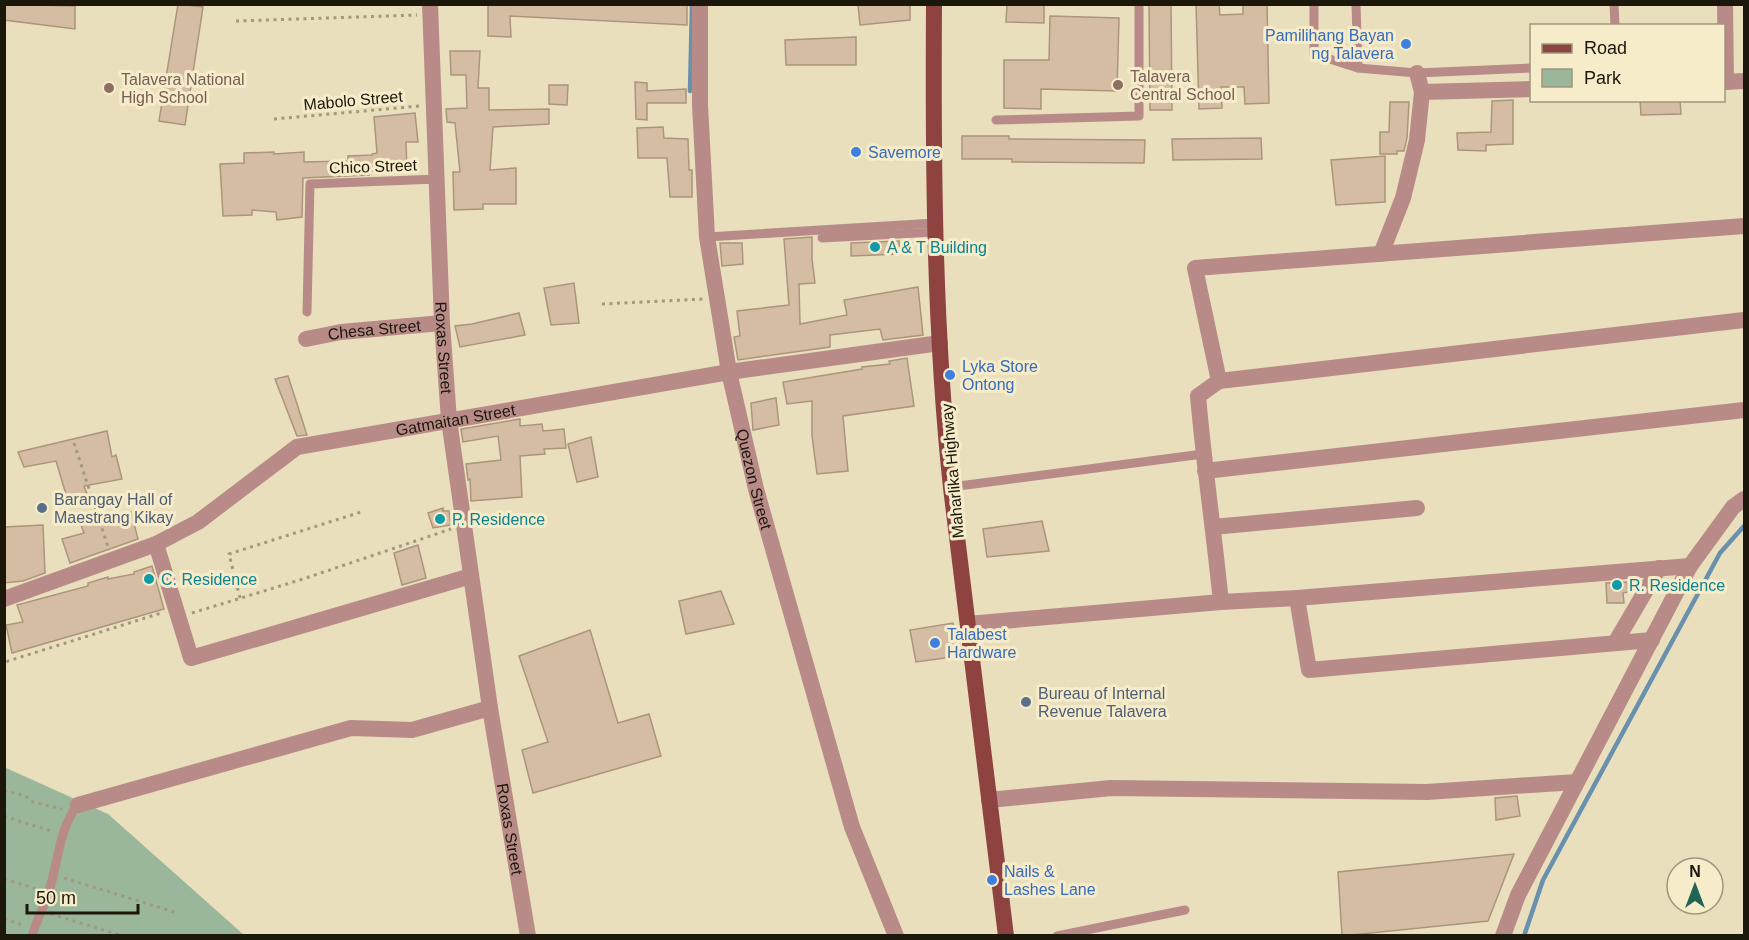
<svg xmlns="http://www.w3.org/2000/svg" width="1749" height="940" font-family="Arial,sans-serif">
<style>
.green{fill:#9ab79b}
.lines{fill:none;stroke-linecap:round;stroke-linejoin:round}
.stream{stroke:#6991ae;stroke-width:4.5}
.building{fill:#d5bda3;stroke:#ab957b;stroke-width:1.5}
.path{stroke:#a1997e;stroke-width:3;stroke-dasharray:3 4.5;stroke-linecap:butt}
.service{stroke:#b88b88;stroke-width:9}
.minor{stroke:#b88b88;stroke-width:16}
.tertiary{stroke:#b88b88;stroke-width:16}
.primary{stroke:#8f4341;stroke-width:16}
.shop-dot{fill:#3f7fe0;stroke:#f6ecca;stroke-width:2}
.education-dot{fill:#8d6e63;stroke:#f6ecca;stroke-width:2}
.culture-dot{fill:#0f9aa8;stroke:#f6ecca;stroke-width:2}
.service-dot{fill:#5c6f8a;stroke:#f6ecca;stroke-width:2}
.labels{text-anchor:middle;stroke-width:6;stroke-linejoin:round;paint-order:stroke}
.shop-label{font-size:16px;fill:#366cbe;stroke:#f6ecca;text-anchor:start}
.education-label{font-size:16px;fill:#785e54;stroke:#f6ecca;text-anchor:start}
.street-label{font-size:16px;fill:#1b170b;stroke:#f6ecca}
.culture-label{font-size:16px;fill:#0d838f;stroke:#f6ecca;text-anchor:start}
.service-label{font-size:16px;fill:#4e5e75;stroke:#f6ecca;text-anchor:start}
</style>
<rect width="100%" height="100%" fill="#e9dfbd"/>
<path class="green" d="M4,767L108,814L244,935H5Z"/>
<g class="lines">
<g class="stream">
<path d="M690,91L692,4"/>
<path d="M1524,936L1543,880L1720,553L1744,526"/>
</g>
</g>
<g class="building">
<path d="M4,4L75,6V29L4,20Z"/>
<path d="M178,4L203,7L185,125L159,121Z"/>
<path d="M488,4H687V25L510,16L511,37L488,36Z"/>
<path d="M858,4H910V20L860,25Z"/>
<path d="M1007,4H1044V23L1006,22Z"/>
<path d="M1149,4H1171L1172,110H1150Z"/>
<path d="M1196,4H1219L1220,15L1243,14V4H1267L1269,103L1245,104L1244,87H1221L1222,108L1199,109Z"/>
<path d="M1050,16L1119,18L1117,91L1041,89V109L1004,108V60H1049Z"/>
<path d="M856,37V65H786L785,40Z"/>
<path d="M450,51H480L478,88H489V110L549,109V124L493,127L490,170L516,168V204H483V209L454,210L453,172H460L455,123L447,122L446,109L467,108L466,75H451Z"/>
<path d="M635,82L647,83V91L686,89V103H647V120L636,119Z"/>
<path d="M549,85H568L567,105L549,104Z"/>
<path d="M1513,100V144L1486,145V151L1458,150L1457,133L1491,132L1492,101Z"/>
<path d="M1640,100H1680L1681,114L1641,115Z"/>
<path d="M1390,102H1409L1407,138L1404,151H1397V154H1380V132H1389Z"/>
<path d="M415,113L418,142H406L407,170L369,171V175L303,178L302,217L277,220L276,212L252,210V215L223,216L220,164L244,163V153L274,152V154L304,152V162L348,161V156L372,155V154L377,153L374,117Z"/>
<path d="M663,127L664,138L688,139L689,170H692V197H670L667,158H638L637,128Z"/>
<path d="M962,136H1009V139L1145,140L1144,163L1012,162V159H962Z"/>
<path d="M1261,138L1262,159L1173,160L1172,139Z"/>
<path d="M1385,156V202L1336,205L1331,160Z"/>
<path d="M812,237V259L815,283L799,284L800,324L847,315L844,300L918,287L923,335L883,340L880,329L830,335V347L738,360L734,337L740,336L737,311L789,305L784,239Z"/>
<path d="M899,241L900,254L851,256V243Z"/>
<path d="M720,243H742L743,264L722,266Z"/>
<path d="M574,283L579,323L551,325L544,288Z"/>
<path d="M519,313L525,335L460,347L455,326L472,324Z"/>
<path d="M907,358L914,406L843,416L848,471L817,474L812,436V401L787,404L783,382L862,369V367L890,364L889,361Z"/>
<path d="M288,376L307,435L297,436L275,379Z"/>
<path d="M776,398L779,425L753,430L751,403Z"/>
<path d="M520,419V426L542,424L543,431L564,429L566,448L544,449L545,454L520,456L522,497L471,501L470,479L468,480L466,464L501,460L498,436L463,442L461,429Z"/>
<path d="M107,431L112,457L116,455L122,479L84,486L88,496L68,501L56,461L24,467L18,452Z"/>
<path d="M591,437L598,477L577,482L568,444Z"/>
<path d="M443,508V511H449L451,525L433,528L428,513Z"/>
<path d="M131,512L138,539L70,563L62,539L84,533L81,525Z"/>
<path d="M1042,521L1049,551L987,557L983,529Z"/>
<path d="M43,525L45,573L23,581L4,583V527Z"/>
<path d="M418,545L426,578L402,585L394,553Z"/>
<path d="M152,566L164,609L12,653L6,625L23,622L17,605L88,586V583L108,577V579L134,574V572Z"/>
<path d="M1627,582L1628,592L1623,593L1624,603H1607L1606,583Z"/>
<path d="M721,591L734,624L686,634L679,601Z"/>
<path d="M953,623L959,656L916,662L910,630Z"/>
<path d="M590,630L618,723L649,714L661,756L533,793L522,750L548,742L519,656Z"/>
<path d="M1517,796L1520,816L1496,820L1495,798Z"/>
<path d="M1514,854L1488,921L1342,936L1338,872Z"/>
</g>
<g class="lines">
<g class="path">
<path d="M236,21L417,15"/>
<path d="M274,119L420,106"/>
<path d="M602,304L703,299"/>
<path d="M74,443L108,547"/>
<path d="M240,598L229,554L361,512"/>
<path d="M192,613L303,579L451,529"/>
<path d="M4,656L5,662L161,613"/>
<path d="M4,791L24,795L33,802L62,809"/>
<path d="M4,816L51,831"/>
<path d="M64,878L174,912"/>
<path d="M4,879L37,889"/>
<path d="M51,914L123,936"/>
<path d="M4,919L23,925"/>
</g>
<g class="service">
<path d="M1314,4V54L1358,68L1417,73L1532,68"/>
<path d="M1356,4L1358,68"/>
<path d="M1614,4L1615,26"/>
<path d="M996,120L1139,116V4"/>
<path d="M707,237L935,223"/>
<path d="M822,238L936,232"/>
<path d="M307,312L310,184L438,179"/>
<path d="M951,487L1203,454"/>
<path d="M32,936C37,920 44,906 49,891C58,864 59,827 78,805"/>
<path d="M1057,936L1185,910"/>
</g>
<g class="minor">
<path id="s1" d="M430,4L442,323L449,420L490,708L528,936"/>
<path d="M1725,4L1726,82"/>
<path d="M1417,73L1422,92L1532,89"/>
<path d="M1724,82L1744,81"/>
<path d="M1381,254L1403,198L1417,140L1422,92"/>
<path id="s2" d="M306,339L341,332L442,323"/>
<path d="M1219,381L1744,320"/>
<path d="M1205,471L1744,410"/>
<path d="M1213,527L1417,508"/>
<path d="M156,544L191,658L471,576"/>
<path d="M1297,598L1309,670L1652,640"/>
<path id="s3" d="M4,599L156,544L198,522L297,447L729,372L940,343"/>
<path d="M1221,602C1214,533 1204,465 1198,396L1219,381L1195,268L1744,226"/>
<path d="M968,624L1221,602L1297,598L1690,566"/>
<path d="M1615,643L1659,568"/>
<path d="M989,800L1111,788L1427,792L1576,782"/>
<path d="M78,805L351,728L412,730L490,708"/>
<path d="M1503,936L1518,895L1690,566L1733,507L1744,499"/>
</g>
<path class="tertiary" id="s4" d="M700,4V105L707,237L729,372L756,489L852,827L896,936"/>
<path class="primary" d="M934,4C933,165 934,328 951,488C968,637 988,786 1006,936"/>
</g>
<g class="shop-dot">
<circle cx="1406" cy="44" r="6"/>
<circle cx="856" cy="152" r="6"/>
<circle cx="950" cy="375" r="6"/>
<circle cx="935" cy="643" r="6"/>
<circle cx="992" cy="880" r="6"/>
</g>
<g class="education-dot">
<circle cx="1118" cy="85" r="6"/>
<circle cx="109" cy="88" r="6"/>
</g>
<g class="culture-dot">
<circle cx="875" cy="247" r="6"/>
<circle cx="440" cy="519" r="6"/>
<circle cx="149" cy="579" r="6"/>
<circle cx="1617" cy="585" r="6"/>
</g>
<g class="service-dot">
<circle cx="42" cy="508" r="6"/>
<circle cx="1026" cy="702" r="6"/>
</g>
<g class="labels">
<g class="shop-label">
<text x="1394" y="41" text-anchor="end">Pamilihang Bayan<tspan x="1394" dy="18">ng Talavera</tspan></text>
<text x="868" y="158">Savemore</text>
<text x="962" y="372">Lyka Store<tspan x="962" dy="18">Ontong</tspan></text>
<text x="947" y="640">Talabest<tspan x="947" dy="18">Hardware</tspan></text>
<text x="1004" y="877">Nails &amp;<tspan x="1004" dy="18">Lashes Lane</tspan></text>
</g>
<g class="education-label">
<text x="1130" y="82">Talavera<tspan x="1130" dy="18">Central School</tspan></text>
<text x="121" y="85">Talavera National<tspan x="121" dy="18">High School</tspan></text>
</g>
<g class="street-label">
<text transform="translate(353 100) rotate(-5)" y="6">Mabolo Street</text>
<text transform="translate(373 166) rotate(-2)" y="6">Chico Street</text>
<text dy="6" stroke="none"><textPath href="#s2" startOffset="69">Chesa Street</textPath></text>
<text dy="6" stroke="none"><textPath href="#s1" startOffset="344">Roxas Street</textPath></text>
<text dy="6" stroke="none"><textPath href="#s3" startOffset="494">Gatmaitan Street</textPath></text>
<text transform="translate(952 471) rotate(-95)" y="6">Maharlika Highway</text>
<text dy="6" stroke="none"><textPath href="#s4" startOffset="480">Quezon Street</textPath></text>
<text dy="6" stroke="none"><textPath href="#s1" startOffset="830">Roxas Street</textPath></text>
</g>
<g class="culture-label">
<text x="887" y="253">A &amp; T Building</text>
<text x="452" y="525">P. Residence</text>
<text x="161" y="585">C. Residence</text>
<text x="1629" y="591">R. Residence</text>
</g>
<g class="service-label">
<text x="54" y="505">Barangay Hall of<tspan x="54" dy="18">Maestrang Kikay</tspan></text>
<text x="1038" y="699">Bureau of Internal<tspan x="1038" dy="18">Revenue Talavera</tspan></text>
</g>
</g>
<rect width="1749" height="940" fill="none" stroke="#1b170b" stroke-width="12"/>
<rect x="1530" y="24" width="195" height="78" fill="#f6ecca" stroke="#9e977e" stroke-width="1.5"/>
<rect x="1542" y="44" width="30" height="9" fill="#8f4341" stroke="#9e977e" stroke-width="1.5"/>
<text x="1584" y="54" font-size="18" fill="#1b170b">Road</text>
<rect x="1542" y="69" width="30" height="18" fill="#9ab79b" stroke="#9e977e" stroke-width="1.5"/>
<text x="1584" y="84" font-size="18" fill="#1b170b">Park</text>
<g transform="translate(1695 886)"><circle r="28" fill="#f6ecca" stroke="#9e977e" stroke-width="1.5"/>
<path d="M0-4.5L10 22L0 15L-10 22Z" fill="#206456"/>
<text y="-9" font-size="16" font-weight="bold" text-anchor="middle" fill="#1b170b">N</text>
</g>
<path d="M27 904v9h111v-9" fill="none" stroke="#1b170b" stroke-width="3"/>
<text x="36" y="904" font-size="18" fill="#1b170b" stroke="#f6ecca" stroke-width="4.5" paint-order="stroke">50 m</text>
</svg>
